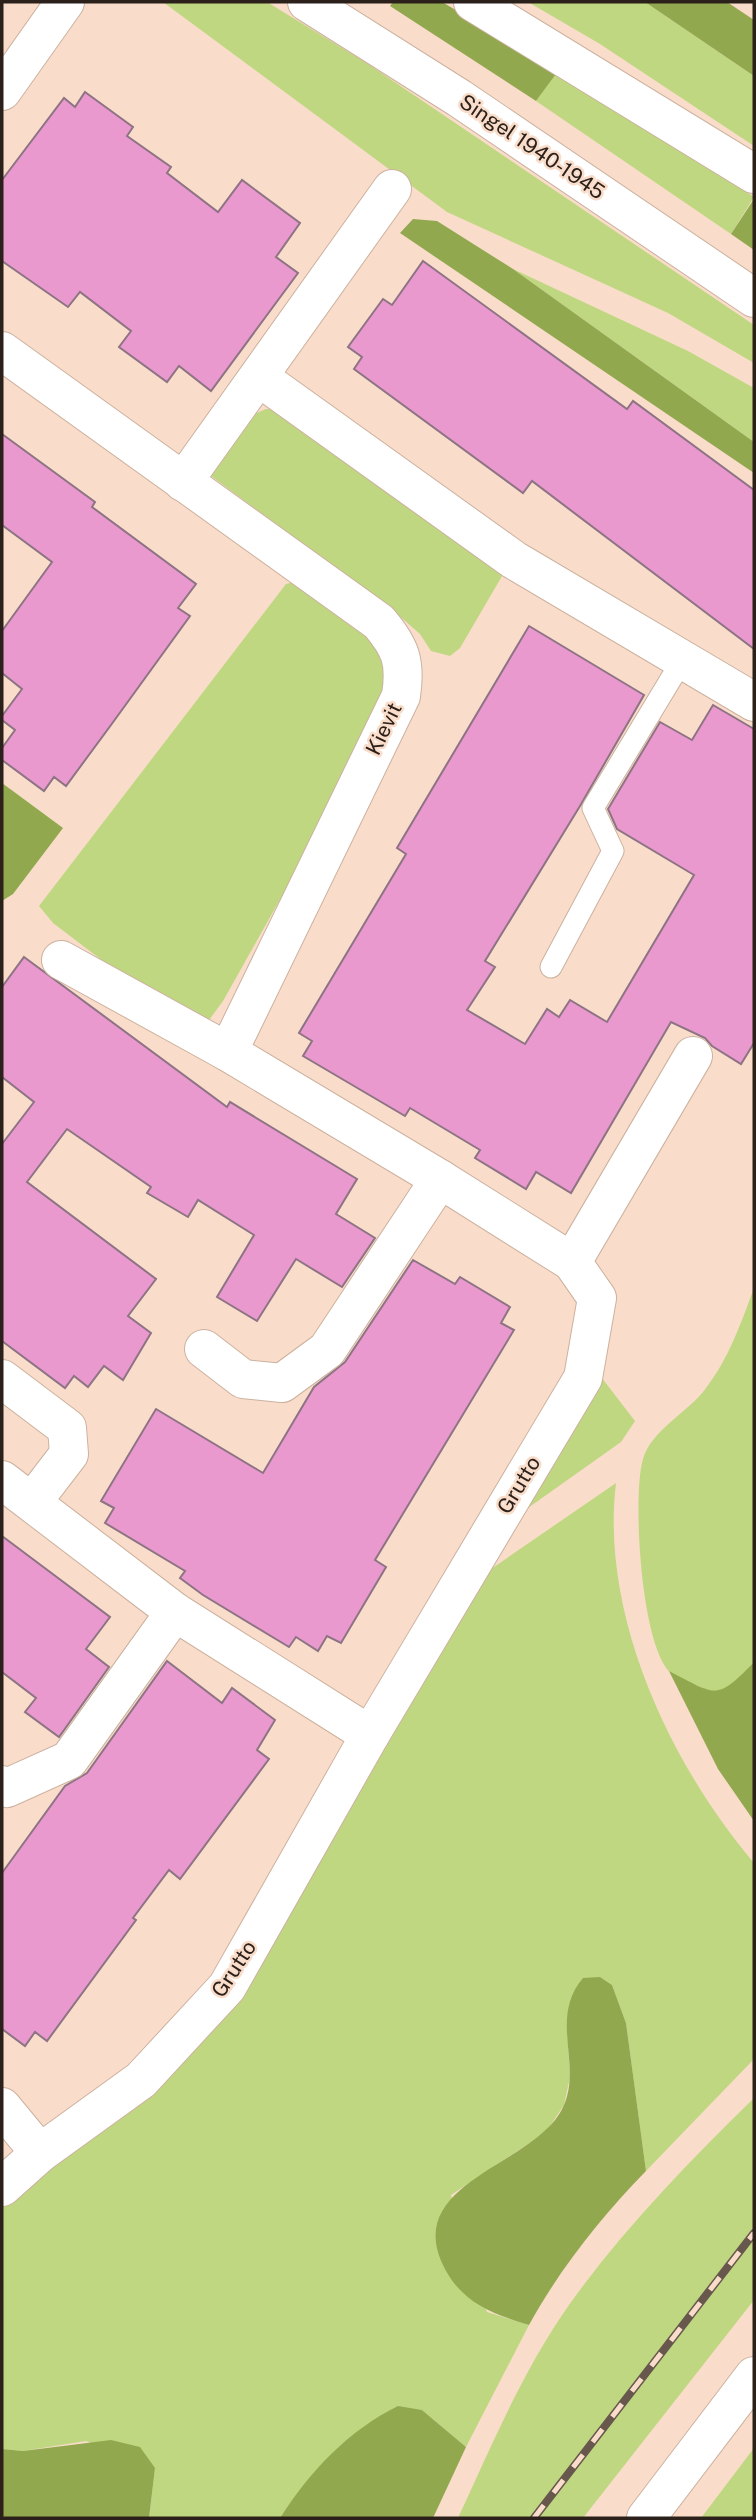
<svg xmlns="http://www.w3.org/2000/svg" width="756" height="2520" font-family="'Public Sans',sans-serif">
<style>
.green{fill:#c0d781}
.forest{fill:#92a84f}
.building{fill:#ea99cf;stroke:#8d7383;stroke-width:2}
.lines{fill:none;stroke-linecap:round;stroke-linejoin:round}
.lane-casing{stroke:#ccb19f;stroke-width:23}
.street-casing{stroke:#ccb19f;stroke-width:40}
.secondary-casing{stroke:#ccb19f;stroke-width:40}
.primary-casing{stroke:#ccb19f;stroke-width:40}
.lane{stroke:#fff;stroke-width:21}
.street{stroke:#fff;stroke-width:38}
.secondary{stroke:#fff;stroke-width:38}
.primary{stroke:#fff;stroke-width:38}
.rail-casing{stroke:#67574d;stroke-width:8}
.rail{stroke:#f9ddca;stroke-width:5;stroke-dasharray:16;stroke-linecap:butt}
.labels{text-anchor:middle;stroke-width:5;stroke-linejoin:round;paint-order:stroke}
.street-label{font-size:21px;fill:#2b201a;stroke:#f9ddca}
</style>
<rect width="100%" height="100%" fill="#f9ddca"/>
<g class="green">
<path d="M163,2H267L365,62L754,325V363L668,313L447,212Z"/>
<path d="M528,2H645L754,76V146L600,44Z"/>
<path d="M559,70L602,95L754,197L731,234L536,101Z"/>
<path d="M513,269L688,351L754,388V442Z"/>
<path d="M266,409H275L505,571L460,648L450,656L431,651L420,634L396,613L207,473L250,416Z"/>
<path d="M303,580L414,661L223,1001L204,1027H190L53,923L39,906L286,584Z"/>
<path d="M754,1288V1662C746,1670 738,1683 728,1689C716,1696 704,1689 693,1684C687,1680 675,1677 670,1672C641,1645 632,1496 643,1459C652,1429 689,1412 706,1388C729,1358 741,1323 754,1288Z"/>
<path d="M598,1373L635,1421L621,1442L511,1520Z"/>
<path d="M616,1483C600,1615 670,1764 754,1863V2059L646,2171L626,2023L612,1985L600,1977L567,2028L570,2077L564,2105L546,2132L451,2195L487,2312L529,2325L466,2447L422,2410L290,2503L280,2518H149L155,2468L86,2441L23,2451L2,2449V2208L163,2076L478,1578Z"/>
<path d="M754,2098V2300L583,2518H458C491,2447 523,2370 569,2305C623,2229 688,2163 754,2098Z"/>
<path d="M754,2447V2518H701L754,2448Z"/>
</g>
<g class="forest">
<path d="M393,2H442L559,70L536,101L390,6Z"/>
<path d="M645,2H727L754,20V76Z"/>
<path d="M754,199V250L731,234Z"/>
<path d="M413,219L437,221L513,269L754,442V473L400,233Z"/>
<path d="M2,783L63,828L13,894L2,901Z"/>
<path d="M754,1662V1821L718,1769L669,1671C716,1695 716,1702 754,1662Z"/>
<path d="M600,1977L612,1985L626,2023L646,2171C602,2216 559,2270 529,2325C490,2313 460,2302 442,2263C405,2180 539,2165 564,2105C582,2063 549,2018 583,1978Z"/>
<path d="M398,2406L422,2410L466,2447L433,2518H280C309,2472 349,2430 398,2406Z"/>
<path d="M111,2440L140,2447L155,2468L149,2518H2V2449L23,2451Z"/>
</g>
<g class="building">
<path d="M85,92L133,127L127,136L171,167L167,173L218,212L242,180L300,223L276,257L298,273L211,391L179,366L167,382L119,347L131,331L80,292L68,307L2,261V180L64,98L75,107Z"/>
<path d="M423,261L627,409L633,401L754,490V649L532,481L523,493L354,369L362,357L348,347L383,299L392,305Z"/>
<path d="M2,434L95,502L92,507L196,584L178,608L190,616L111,725L66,786L54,777L44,791L2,760V748L15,730L2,720V716L22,689L2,673V631L52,562L2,525Z"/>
<path d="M529,626L644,695L580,806L485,961L495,967L467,1010L525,1044L547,1009L559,1017L570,1000L607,1022L694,875L617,829L608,809L660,722L692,740L713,705L754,729V1043L741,1064L712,1046L705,1038L671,1022L571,1193L536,1172L526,1189L475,1158L480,1150L410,1108L405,1116L303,1056L312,1041L299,1033L406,854L397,848Z"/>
<path d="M24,957L227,1107L230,1102L357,1179L336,1214L375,1238L342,1287L296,1259L257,1321L217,1297L254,1235L198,1200L188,1217L147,1193L151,1187L67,1129L27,1182L156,1279L128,1316L151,1333L123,1380L104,1366L88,1387L74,1376L65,1388L2,1341V1144L34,1102L2,1077V987Z"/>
<path d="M413,1260L455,1284L460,1277L510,1307L501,1323L514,1330L375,1560L386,1567L341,1643L327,1636L318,1651L296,1637L289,1647L203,1595L180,1578L185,1571L105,1523L114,1508L101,1501L156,1409L263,1473L314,1387L345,1362Z"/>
<path d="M2,1536L110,1617L86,1649L109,1667L59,1737L25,1712L36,1698L2,1672Z"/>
<path d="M167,1661L222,1703L232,1688L275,1720L257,1750L269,1759L180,1879L169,1870L133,1918L136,1920L47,2041L35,2032L25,2046L2,2029V1873L65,1786L87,1773Z"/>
</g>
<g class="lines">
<defs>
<path id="lane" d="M551,967L613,851L593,808L683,659"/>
<g id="street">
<path d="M2,91L65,2"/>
<path d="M2,351L379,622C401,648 406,662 401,696L228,1052"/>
<path d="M260,378L514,560L754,702"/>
<path d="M183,482L392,189"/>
<path d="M61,960L228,1052L440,1179"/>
<path d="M572,1262L693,1056"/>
<path d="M2,1379L67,1428L69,1454L33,1501"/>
<path d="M2,1480L175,1612L370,1735"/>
<path d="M2,1785L7,1788L69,1760L175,1612"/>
<path d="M2,2107L40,2153"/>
<path d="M2,2187L40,2153L141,2080L227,1987L370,1735L583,1378L597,1298L572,1262L440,1179L327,1350L282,1383L243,1379L204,1349"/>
</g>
<g id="secondary">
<path d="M307,2L459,98L754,298"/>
<path d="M473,2L754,174"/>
</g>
<path id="primary" d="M646,2518L754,2376"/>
</defs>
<use href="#lane" class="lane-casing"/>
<use href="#street" class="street-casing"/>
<use href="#secondary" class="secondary-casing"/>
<use href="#primary" class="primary-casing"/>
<use href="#lane" class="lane"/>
<use href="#street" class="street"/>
<use href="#secondary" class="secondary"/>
<use href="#primary" class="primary"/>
<defs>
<path id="rail" d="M534,2518L754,2233"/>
</defs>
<use href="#rail" class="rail-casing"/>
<use href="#rail" class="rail"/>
</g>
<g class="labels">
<g class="street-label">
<text transform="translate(532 147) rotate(34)" y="7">Singel 1940-1945</text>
<text transform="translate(384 729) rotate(-64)" y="7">Kievit</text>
<text transform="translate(519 1485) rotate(-59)" y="7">Grutto</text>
<text transform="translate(234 1969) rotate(-57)" y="7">Grutto</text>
</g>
</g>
<rect width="756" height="2520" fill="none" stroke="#2b201a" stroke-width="7"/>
</svg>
